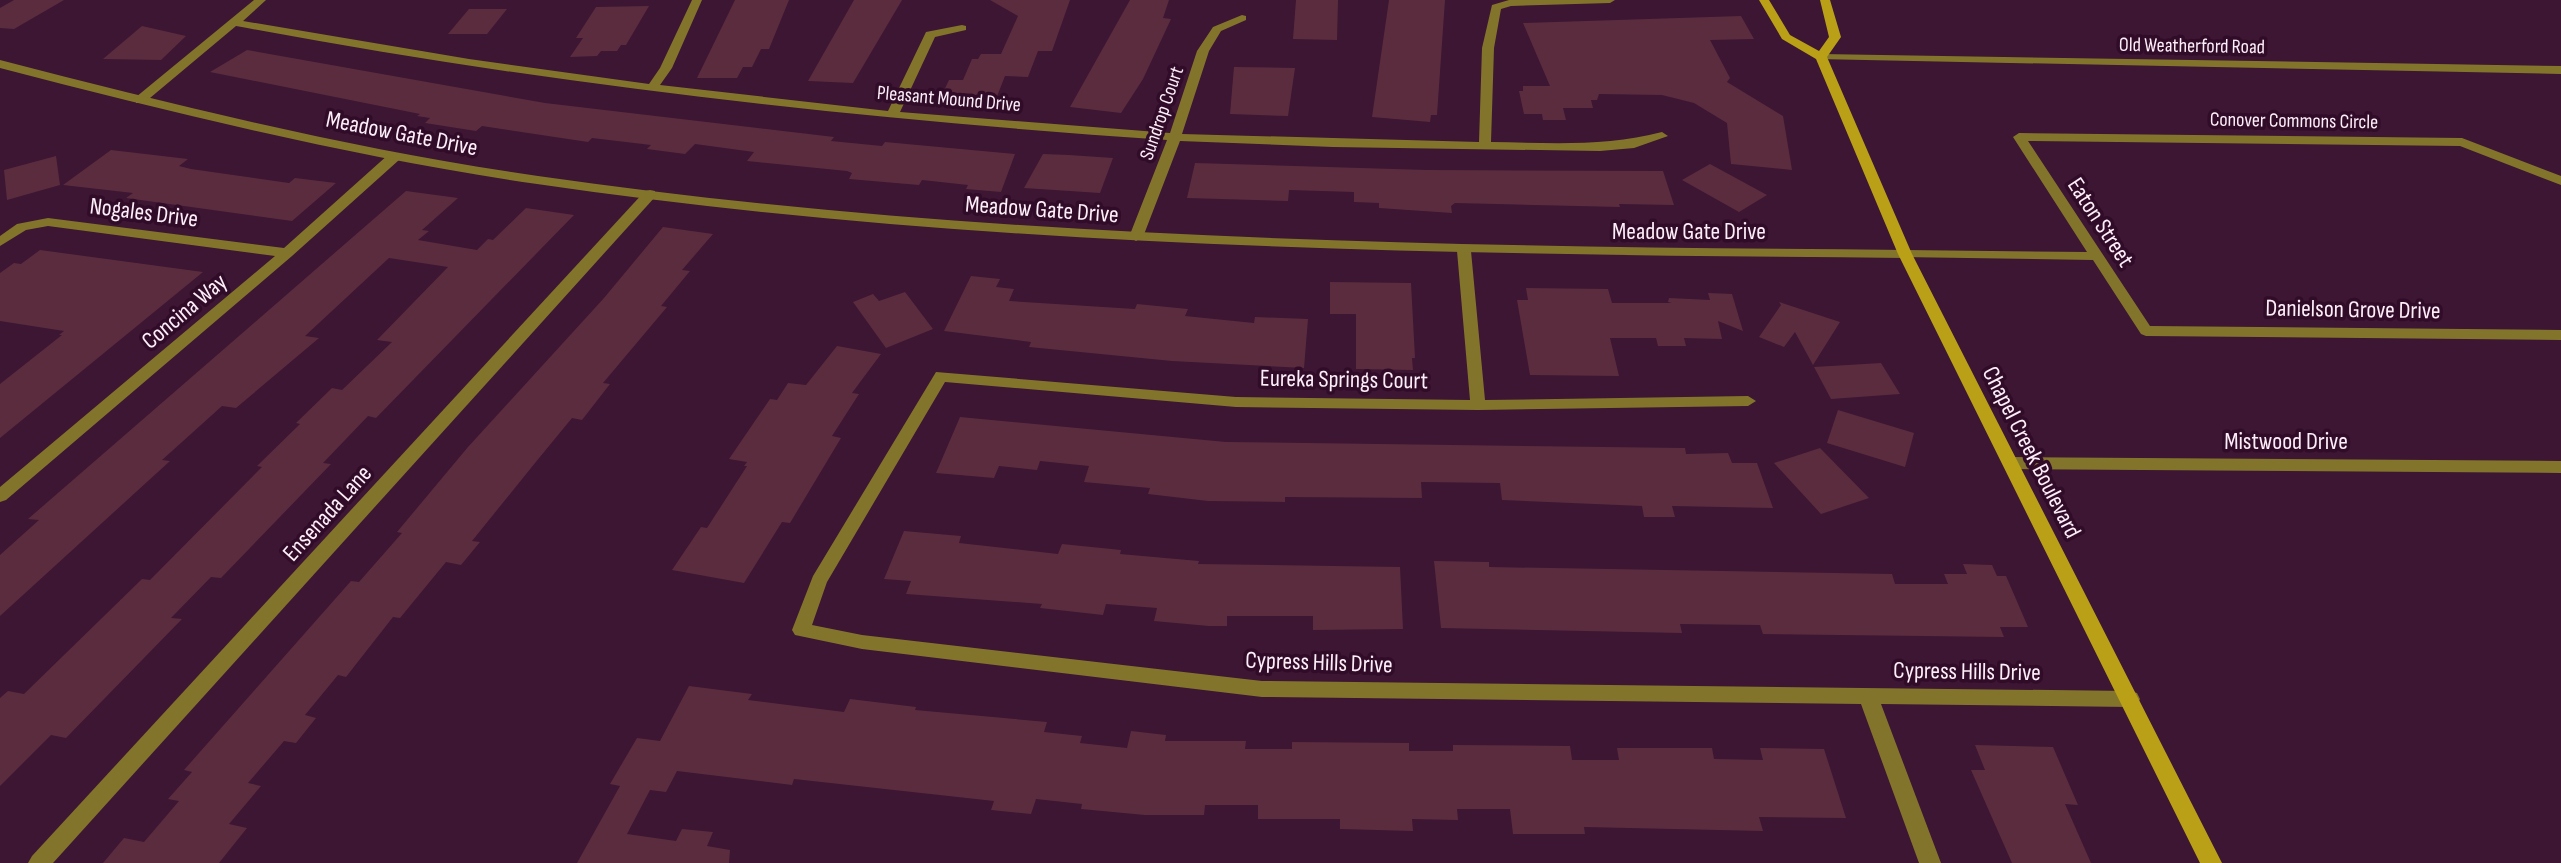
<svg xmlns="http://www.w3.org/2000/svg" width="2561" height="863" font-family="'Sofia Sans Condensed',sans-serif">
<style>
.building{fill:#5b2c3e}
.lines{fill:none;stroke-linecap:round;stroke-linejoin:round}
.minor{fill:#83742c;fill-rule:evenodd}
.tertiary{fill:#83742c;fill-rule:evenodd}
.secondary{fill:#b9a017;fill-rule:evenodd}
.labels{text-anchor:middle;stroke-width:7;stroke-linejoin:round;paint-order:stroke}
.far-street-label{font-size:20px;fill:#fdeef8;stroke:#310c29}
.street-label{font-size:24px;fill:#fdeef8;stroke:#310c29}
</style>
<rect width="100%" height="100%" fill="#3c1633"/>
<g class="building">
<path d="M14,0H64L14,29L0,28V8Z"/>
<path d="M735,0H789L769,49H761L752,67H743L737,78H697Z"/>
<path d="M854,0H902L853,83L808,81Z"/>
<path d="M990,0H1070L1052,51H1038L1028,77L1005,76L994,104L939,101L949,80H963L972,59H978L981,54H1001L1018,16Z"/>
<path d="M1130,0H1169L1163,18L1171,19L1143,79L1121,113L1070,107Z"/>
<path d="M1296,0H1338L1337,40L1293,39Z"/>
<path d="M1389,0H1445L1437,115H1431L1430,122L1372,117Z"/>
<path d="M649,6L626,45H621L617,51H601L597,56L570,57L583,38H576L596,7Z"/>
<path d="M469,9H507L487,34H448Z"/>
<path d="M1741,16L1754,39L1710,40L1730,78L1727,82L1783,116L1792,170L1731,164L1727,123L1694,103L1662,95L1599,94L1597,100H1591L1593,108H1563L1566,120H1543L1542,114H1524L1519,91H1523V86H1550L1523,23Z"/>
<path d="M142,26L186,36L161,60L103,59Z"/>
<path d="M247,50L545,103L834,137L831,141L882,146L885,142L1015,154L1001,192L966,189L968,185L922,180L919,185L849,179L852,173L847,171L747,161L754,152L695,144L685,154L647,149L651,145L592,138L588,142L482,126L476,131L425,123L430,118L417,116L420,114L210,72Z"/>
<path d="M1234,67L1295,68L1288,116L1230,114Z"/>
<path d="M111,150L188,159L179,166L191,169L289,183L295,178L336,183L292,221L126,198L133,193L63,185Z"/>
<path d="M1043,154L1069,155L1113,158L1100,193L1024,188Z"/>
<path d="M56,156L60,185L7,200L4,170Z"/>
<path d="M1195,163L1427,170L1663,171L1674,205L1619,204L1620,207L1455,203L1451,206L1452,213L1379,208V203L1354,202V192L1289,190L1288,201L1187,198Z"/>
<path d="M1710,164L1767,195L1739,212L1682,180Z"/>
<path d="M406,191L458,198L422,230L429,231L418,240L477,250L488,239L493,240L526,208L574,215L376,418L368,416L323,463L331,464L221,578L211,577L171,618L182,619L66,738L51,735L0,786V698L8,691L24,694L142,579L150,580L262,467L257,466L300,424L296,423L332,388L342,390L392,342L377,340L448,267L389,258L305,336L319,338L236,408L222,406L162,460L170,461L0,616V555L39,520L28,519Z"/>
<path d="M663,227L713,234L682,270L690,271L661,306L667,307L603,383L610,384L582,420L572,418L535,463L472,541L480,542L461,565L446,562L400,618L393,617L346,677L338,675L305,715L316,718L296,743L284,741L248,783L261,786L229,824L247,828L219,863H103L124,838L144,842L179,801L168,799L192,772L184,770L351,581L359,582L402,533L397,532L468,447L604,298Z"/>
<path d="M40,250L203,272L0,438V384L62,335H59L64,331L0,321V273L14,263L21,264Z"/>
<path d="M971,276L1000,279L996,287L1014,289L1009,301L1135,309L1137,304L1188,309L1185,316L1254,323L1255,317L1308,319L1304,368L1172,361L1029,347L1031,342L944,331Z"/>
<path d="M1330,282L1411,283L1415,358H1412L1413,370L1356,369V314H1330Z"/>
<path d="M1526,288L1608,289L1612,303H1672L1668,302L1669,298L1710,300L1708,293L1732,294L1743,331L1718,321L1722,339L1684,338L1686,346H1658L1656,338H1610L1619,376L1530,375L1517,300H1528Z"/>
<path d="M905,292L933,329L886,348L853,302L873,294L879,301Z"/>
<path d="M1779,302L1840,322L1813,365L1795,332L1784,347L1759,337L1781,305Z"/>
<path d="M837,346L881,354L852,393L859,394L832,436L841,438L790,523L782,522L744,583L672,570L701,527L707,528L747,466H744L747,462L729,459L770,399L777,400L788,383L806,385Z"/>
<path d="M1881,363L1900,394L1831,399L1814,367Z"/>
<path d="M1838,410L1914,433L1905,467L1827,443Z"/>
<path d="M960,417L1226,442L1685,448L1686,454L1728,453L1732,463H1757L1773,508L1672,506L1675,517H1644L1642,506L1502,500L1500,483L1421,482L1422,498L1285,497V502L1208,501L1148,494L1150,488L1084,482L1089,466L1040,461L1037,470L999,466L994,478L936,473Z"/>
<path d="M1820,448L1869,498L1821,514L1774,463Z"/>
<path d="M904,531L961,536L959,543L1058,554L1062,544L1121,550L1120,554L1199,561L1198,564L1400,567L1403,629L1313,630V616H1227V626H1209L1154,621L1157,608L1106,604L1103,615L1040,608L1042,604L906,594L911,581L884,579Z"/>
<path d="M1434,561L1489,562V567L1892,574L1895,584H1948L1944,574H1967L1963,564L1992,565L1997,576H2006L2028,627H2000L2004,637L1763,634L1760,625L1680,624L1682,633L1441,628Z"/>
<path d="M689,686L752,694L748,700L844,712L850,699L916,707L915,710L1047,722L1044,732L1082,736L1080,743L1127,748L1131,731L1166,735L1165,741H1246L1245,749H1292V742L1409,743V751H1453V745L1570,746L1572,760H1619L1617,748H1712L1714,759L1763,760L1760,748L1824,749L1846,818L1759,817L1763,831L1584,827L1585,834H1513L1510,809H1457L1458,820L1412,819L1413,831L1340,829V819H1258V805H1205L1204,815H1145L1081,809L1082,804L1036,799L1031,814L991,810L994,801L794,779L792,785L677,771L666,792L650,790L627,834L676,841L682,829L713,832L707,846L730,850L729,863H577L620,786L610,784L637,738L660,741Z"/>
<path d="M1975,745L2053,747L2078,805L2065,804L2091,863H2012L1971,770H1985Z"/>
</g>
<g class="lines">
<g class="minor">
<path d="M254,0H266L243,21L469,59L649,84L660,68L692,0H702L672,68L660,85L888,111L926,32L962,25L966,26V30L935,37L900,112L1170,133L1197,51L1213,27L1242,15L1246,16V20L1221,31L1209,51L1182,134L1479,142L1482,48L1492,5L1509,0H1615L1610,3L1511,6L1501,9L1494,48L1491,142C1549,143 1606,147 1662,132L1668,136L1634,148L1600,151L1333,147L1180,141L1143,237L1136,241L1129,237L1167,140C855,119 544,84 236,26L144,103H136V97Z"/>
<path d="M1821,54L2561,66V74L1817,59V55Z"/>
<path d="M2019,133L2462,138L2561,176V185L2460,146L2028,141L2150,326L2561,330V340L2146,336L2141,334L2093,260L1900,257L1898,254L1900,251L1905,250L2087,252L2013,137Z"/>
<path d="M394,153L400,157L399,160L292,256L6,500L0,502V487L275,256L48,226L26,230L0,246V236L17,224L48,218L284,248L389,154Z"/>
<path d="M650,190L655,191V197L53,863H28L32,856L645,191Z"/>
<path d="M1464,247L1471,251L1485,400L1748,396L1756,401L1748,406L1478,410L1236,407L945,382L827,582L812,625L862,635L1262,681L2130,691L2137,693L2140,699L2137,705L2130,707L1881,704L1941,863H1919L1861,704L1262,697L862,649L795,635L792,630L813,576L936,372L1236,397L1470,400L1457,251Z"/>
<path d="M2010,457L2561,461V473L2010,469L2002,463Z"/>
</g>
<path class="tertiary" d="M0,60C178,106 356,150 538,176C990,241 1448,246 1905,250L1912,254L1905,258C1448,254 990,250 537,184C356,158 177,114 0,68Z"/>
<path class="secondary" d="M1759,0H1769L1790,35L1819,51L1829,37L1820,0H1830L1841,37L1827,57L1912,254L2222,863H2200L1898,254L1816,59L1782,39Z"/>
</g>
<g class="labels">
<g class="far-street-label">
<text transform="translate(2192 45) rotate(1)" y="7">Old Weatherford Road</text>
<text transform="translate(949 98) rotate(5)" y="7">Pleasant Mound Drive</text>
<text transform="translate(1161 113) rotate(-71)" y="7">Sundrop Court</text>
<text transform="translate(2294 120) rotate(1)" y="7">Conover Commons Circle</text>
</g>
<g class="street-label">
<text transform="translate(402 133) rotate(11)" y="8">Meadow Gate Drive</text>
<text transform="translate(1042 209) rotate(4)" y="8">Meadow Gate Drive</text>
<text transform="translate(144 212) rotate(7)" y="8">Nogales Drive</text>
<text transform="translate(2101 222) rotate(57)" y="8">Eaton Street</text>
<text x="1689" y="239">Meadow Gate Drive</text>
<text transform="translate(2353 309) rotate(1)" y="8">Danielson Grove Drive</text>
<text transform="translate(184 311) rotate(-40)" y="8">Concina Way</text>
<text transform="translate(1344 379) rotate(1)" y="8">Eureka Springs Court</text>
<text x="2286" y="449">Mistwood Drive</text>
<text transform="translate(2032 452) rotate(63)" y="8">Chapel Creek Boulevard</text>
<text transform="translate(327 513) rotate(-48)" y="8">Ensenada Lane</text>
<text transform="translate(1319 662) rotate(2)" y="8">Cypress Hills Drive</text>
<text transform="translate(1967 671) rotate(1)" y="8">Cypress Hills Drive</text>
</g>
</g>
</svg>
